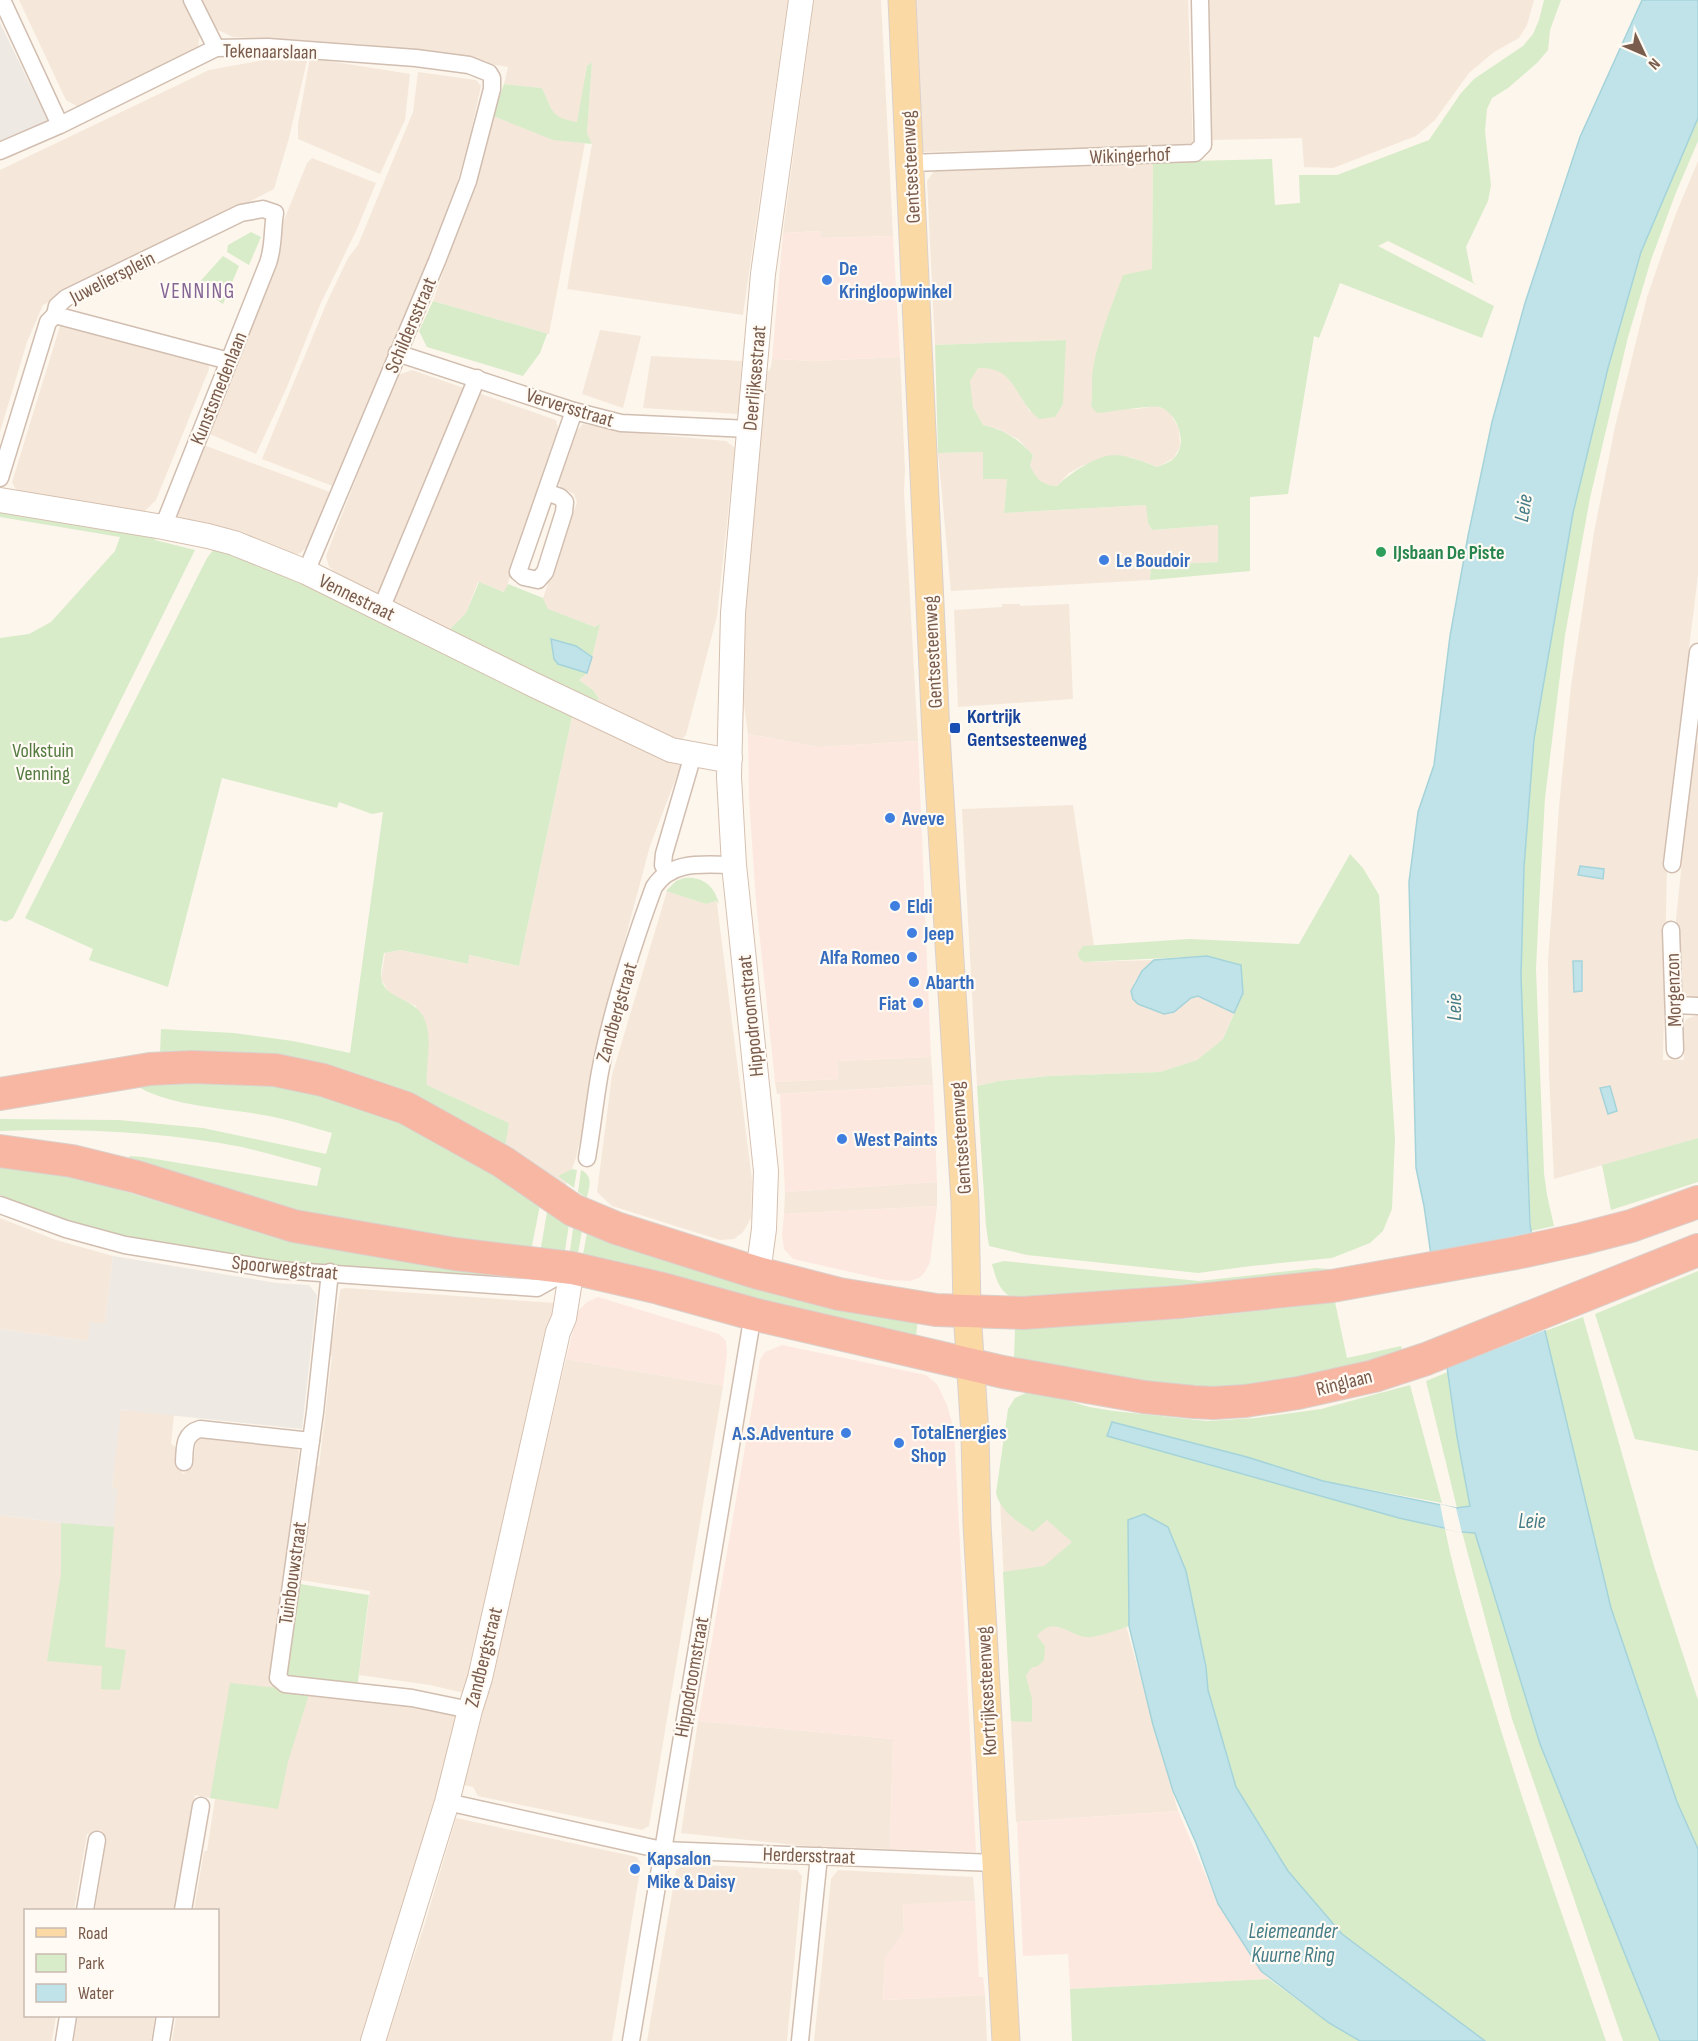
<svg xmlns="http://www.w3.org/2000/svg" width="1698" height="2041" font-family="'Sofia Sans Condensed',sans-serif">
<style>
.residential{fill:#f5e8da}
.commercial{fill:#fde8e0}
.industrial{fill:#efe9e4}
.green{fill:#d8ecc9}
.water{fill:#bfe3e8;stroke:#a5d3da;stroke-width:1.5}
.pier{fill:#fdf6ec}
.lines{fill:none;stroke-linecap:round;stroke-linejoin:round}
.street-casing{stroke:#d1beb0;stroke-width:19}
.secondary-casing{stroke:#d6c0b0;stroke-width:26}
.primary-casing{stroke:#dad1cd;stroke-width:29}
.highway-casing{stroke:#dad1cd;stroke-width:34}
.street{stroke:#fff;stroke-width:16}
.secondary{stroke:#fff;stroke-width:24}
.primary{stroke:#fbd9a5;stroke-width:27}
.highway{stroke:#f7b7a3;stroke-width:32}
.shop-dot{fill:#3f7fe0;stroke:#fffaf3;stroke-width:2}
.leisure-dot{fill:#2e9e5b;stroke:#fffaf3;stroke-width:2}
.transit-dot{fill:#1a4fb4;stroke:#fffaf3;stroke-width:2}
.labels{text-anchor:middle;stroke-width:4.5;stroke-linejoin:round;paint-order:stroke}
.street-label{font-size:20px;fill:#7a5c4d;stroke:#fffaf3}
.shop-label{font-size:20px;font-weight:bold;fill:#366cbe;stroke:#fffaf3;text-anchor:start}
.leisure-label{font-size:20px;font-weight:bold;fill:#27864d;stroke:#fffaf3;text-anchor:start}
.transit-label{font-size:20px;font-weight:bold;fill:#164399;stroke:#fffaf3;text-anchor:start}
.park-label{font-size:20px;fill:#537a41;stroke:#fffaf3}
.neighbourhood-label{font-size:21px;letter-spacing:1.5px;fill:#846695;stroke:#fffaf3}
.water-label{font-size:21px;font-style:italic;fill:#437c86;stroke:#fffaf3}
</style>
<rect width="100%" height="100%" fill="#fdf6ec"/>
<g class="residential">
<path d="M19,0H183L200,34L198,48L78,107L66,100Z"/>
<path d="M200,0H788L743,315L567,289L592,144L587,133L592,62L587,66L578,123L560,120L554,114L542,88L504,84L508,67L362,44L233,37L216,29Z"/>
<path d="M814,0H881L893,236L821,238L820,231L783,233Z"/>
<path d="M911,0H1188L1193,147L917,152Z"/>
<path d="M1209,0H1534L1527,25L1519,38L1494,52L1469,73L1435,120L1416,136L1333,168L1304,167L1302,138L1212,140Z"/>
<path d="M275,58L307,61L289,138L274,189L78,289L43,305L27,342L0,432V170L209,70Z"/>
<path d="M310,58L410,74L405,120L380,174L298,139V124Z"/>
<path d="M418,72L476,80L481,86L470,136L452,201L415,298L335,487L262,459L327,302L348,258L358,245L413,112Z"/>
<path d="M493,116L553,139L585,143L549,334L433,301L474,185Z"/>
<path d="M312,158L376,183L357,229L320,305L287,387L256,454L205,432L281,246L278,235L307,163Z"/>
<path d="M1698,161V575L1663,860L1667,867L1663,1060H1684L1683,1028L1686,1019L1698,1015V1138L1554,1179L1549,1074L1548,961L1559,807L1571,686L1594,532L1615,427L1647,297L1675,216Z"/>
<path d="M1153,162L1152,269L1102,335L1093,371L1094,385L1091,406L1137,409L1156,406L1169,411L1179,429L1180,446L1174,458L1158,467L1130,457L1084,465L1069,473L1057,486L1044,485L1037,480L1030,466L1033,455L1018,439L998,429L983,425L973,407L969,381L978,368L991,367L1002,372L1015,385L1030,412L1066,340L935,345L927,181L934,171Z"/>
<path d="M68,322L208,359L209,369L156,500L144,512L21,492L15,488L12,482L60,326Z"/>
<path d="M600,330L641,336L623,408L582,394Z"/>
<path d="M651,356L742,361L738,414L643,408Z"/>
<path d="M900,357L905,470L904,492L918,741L818,747L748,734L738,661L765,377L771,367L772,359L816,361Z"/>
<path d="M412,370L556,420L558,430L505,592L478,582L466,613L449,630L341,577L329,567L326,556L391,388L398,375Z"/>
<path d="M583,424L648,434L726,441L735,448L717,616L686,735L681,740H673L593,704L599,699L593,690L579,680L587,673L599,625L595,627L547,609L543,598L577,502L574,494L560,487L559,481L575,433Z"/>
<path d="M201,444L330,492L307,547L299,554L286,553L175,516Z"/>
<path d="M983,452L1007,479L1004,513L1147,505L1148,523L1152,530L1218,525V562L1151,565L1150,580L951,591L938,453Z"/>
<path d="M1002,604H1020V606L1069,604L1073,699L958,707L954,610L1002,607Z"/>
<path d="M573,712L681,765L650,846L623,947L576,1158L565,1188L505,1148L509,1123L427,1085L425,1069L428,1053L416,1006L390,994L381,979L385,953L401,950L467,964L468,955L519,966Z"/>
<path d="M1698,742V1002L1684,999L1679,991L1676,919L1694,748Z"/>
<path d="M1073,805L1094,946L1083,947L1084,962L1154,960L1142,971L1133,984L1185,1003L1191,998L1198,996L1234,1013L1223,1039L1197,1060L1160,1072L1049,1076L999,1081L977,1086L962,809Z"/>
<path d="M667,891L706,904L716,901L717,904L752,1180L751,1218L743,1232L734,1239L720,1240L612,1206L597,1192L612,1075Z"/>
<path d="M931,1057L933,1085L777,1094L775,1082L838,1079L837,1061Z"/>
<path d="M937,1182V1206L784,1214L785,1192Z"/>
<path d="M0,1218L56,1240L113,1256L105,1324L88,1341L0,1329Z"/>
<path d="M346,1288L555,1303L464,1693L430,1685L359,1675L370,1591L294,1579L310,1465L319,1466L332,1356L330,1355L340,1291L341,1289Z"/>
<path d="M566,1359L723,1386L649,1826L642,1830L478,1796L473,1787L464,1785L484,1708Z"/>
<path d="M120,1410L174,1415L171,1444L177,1448L175,1464L183,1474L193,1466L196,1441L199,1438L297,1449L299,1451L270,1685L414,1704L457,1714L459,1717L407,1904L361,2041H172L176,2016H218V1910H194L204,1851H207L215,1799L195,1795L174,1910H95L107,1837L87,1834L74,1910H26V2016H56L52,2041H0V1515L61,1523L116,1488H112Z"/>
<path d="M1098,1500L1116,1590L1178,1811L1016,1822L1000,1501Z"/>
<path d="M698,1721L893,1739L890,1849L805,1846L681,1833Z"/>
<path d="M456,1818L637,1857L641,1864L612,2041H386L425,1923Z"/>
<path d="M686,1864L797,1870L802,1876L787,2041H647L676,1870Z"/>
<path d="M838,1870L973,1877L975,1901L903,1905L904,1932L885,1958L883,2000L985,1995L987,2041H814L831,1879Z"/>
<path d="M78,2016H155L151,2041H74Z"/>
</g>
<g class="commercial">
<path d="M821,231V238L893,236L900,357L816,361L772,359L783,233Z"/>
<path d="M748,734L818,747L918,741L931,1057L837,1061L838,1079L775,1082L756,902L749,798Z"/>
<path d="M933,1085L937,1182L785,1192L780,1094Z"/>
<path d="M937,1206L930,1262L925,1272L919,1278L910,1281L886,1280L793,1259L784,1249L782,1235L784,1214Z"/>
<path d="M598,1297L719,1334L726,1341L727,1354L723,1386L566,1359L578,1311L587,1302Z"/>
<path d="M782,1345L926,1375L937,1384L947,1405L954,1430L976,1852L890,1849L893,1739L698,1721L760,1360L765,1352Z"/>
<path d="M1178,1811L1218,1904L1261,1971L1269,1979L1070,1989L1068,1954L1023,1956L1017,1822Z"/>
<path d="M975,1901L979,1977H983L985,1995L883,2000L885,1958L904,1932L903,1904Z"/>
</g>
<g class="industrial">
<path d="M0,23L48,121L0,141Z"/>
<path d="M113,1256L277,1283L309,1285L317,1295L302,1429L121,1410L112,1487L117,1488L114,1527L61,1523L0,1515V1329L88,1341L90,1322L105,1324Z"/>
</g>
<g class="green">
<path d="M1544,0H1561L1550,30L1548,50L1538,62L1508,88L1492,98L1487,109L1485,131L1491,185L1488,201L1466,247L1473,282L1477,285L1388,241L1378,246L1494,306L1482,338L1340,283L1319,338L1314,336L1288,494L1250,497V571L1150,580L1151,565L1218,562V525L1152,530L1148,523L1146,505L1004,513L1007,479H983V452L938,453L935,345L1066,340L1063,404L1055,417L1039,419C1014,400 1017,366 978,368L970,381L973,407L983,425C1005,430 1018,439 1033,455L1030,466C1037,479 1041,485 1057,486C1069,474 1098,454 1116,455C1130,456 1144,462 1157,467C1162,465 1171,462 1174,458C1189,443 1177,412 1159,407C1150,405 1109,412 1097,413L1091,406C1093,393 1091,380 1093,368C1099,336 1112,305 1123,275L1152,269L1153,162L1272,159L1275,205L1300,203L1299,175H1337L1429,140L1461,93L1474,79L1523,46L1533,34L1539,20Z"/>
<path d="M592,62L587,133L592,144L553,140L493,116L504,84L542,88C553,111 551,118 577,122L587,66Z"/>
<path d="M1698,118V141L1675,195L1651,260L1628,337L1590,498L1565,635L1545,798L1539,906L1536,969L1544,1173L1547,1195L1554,1226L1531,1231L1521,976L1524,867L1534,738L1573,513L1608,368L1641,252Z"/>
<path d="M251,232L261,237L249,265L227,252L228,245Z"/>
<path d="M223,256L239,266L223,304L196,286Z"/>
<path d="M433,301L549,334H547L540,353L523,376L427,347L419,331Z"/>
<path d="M0,510L156,535L155,540L195,550L13,918L6,922L0,920V638L29,634L51,622L115,551L120,537L0,517Z"/>
<path d="M217,545L278,571L573,712L519,966L469,955L468,964L401,950L384,953C383,960 381,969 381,976C382,999 413,997 423,1016C434,1037 425,1063 427,1085L509,1123L505,1148L426,1105L160,1053L161,1029L234,1033L293,1041L350,1053L383,812L372,814L339,802L337,808L222,778L168,987L89,960L93,949L25,918L207,558Z"/>
<path d="M479,582L504,592L508,584L543,598L548,609L595,627L600,624L592,657L576,646L552,639L554,659L558,664L587,673L579,680L593,690L599,699L593,704L449,630L466,613Z"/>
<path d="M1350,854L1363,868L1379,895L1395,1139L1392,1209L1383,1231L1370,1243L1332,1258L1251,1266L1198,1273L1027,1255L989,1246L986,1226L977,1086L999,1081L1049,1076L1160,1072L1197,1060L1223,1039L1243,993L1241,965L1207,956L1084,962L1079,958L1078,953L1083,946L1189,939L1299,944Z"/>
<path d="M684,878C702,876 715,886 719,904L716,901L706,904L666,891L676,881Z"/>
<path d="M210,1080L273,1084L339,1098L406,1124L541,1200L531,1251L353,1228L125,1162L130,1156L143,1157L317,1186L321,1168C295,1161 268,1153 242,1147C162,1132 81,1128 0,1131V1119L119,1120L203,1128L326,1154L332,1133C311,1127 290,1120 269,1116C229,1108 167,1107 134,1084Z"/>
<path d="M1698,1138V1182L1611,1210L1602,1165Z"/>
<path d="M0,1167C82,1172 159,1204 238,1225C300,1242 364,1256 429,1264C462,1269 495,1270 528,1273L527,1280L260,1260L114,1235L84,1227L0,1195Z"/>
<path d="M572,1169L577,1170L574,1188L558,1176Z"/>
<path d="M581,1170C594,1176 589,1188 587,1198L578,1192Z"/>
<path d="M550,1207L570,1218L564,1257L540,1253L547,1212Z"/>
<path d="M574,1221L583,1225L577,1259L569,1258Z"/>
<path d="M588,1227L918,1319L916,1336L827,1318L653,1270L582,1260Z"/>
<path d="M1004,1261L1199,1281L1316,1268L1339,1270L1198,1286L1016,1298C999,1294 996,1278 992,1264Z"/>
<path d="M1698,1271V1451L1635,1439L1595,1314Z"/>
<path d="M1335,1302L1347,1358L1401,1346L1403,1353L1331,1376L1237,1388L1145,1383L1014,1358L1015,1329L1194,1318Z"/>
<path d="M1583,1317L1654,1566L1698,1700V1849L1677,1802L1611,1608L1545,1331Z"/>
<path d="M1448,1372L1457,1437L1470,1506L1457,1508L1426,1381Z"/>
<path d="M1410,1385L1442,1503L1323,1481L1246,1457L1427,1525L1445,1529C1456,1584 1473,1638 1489,1691C1524,1809 1566,1925 1606,2041H1485L1342,1934L1288,1871L1236,1787L1208,1690L1206,1666L1129,1520V1626C1117,1630 1104,1635 1092,1637C1071,1640 1056,1612 1037,1636L1045,1646L1044,1660L1038,1666L1031,1668L1026,1676L1032,1699V1722L1011,1721L1003,1572L1044,1566L1072,1542L1047,1520L1033,1532C1017,1521 1001,1512 996,1493L1008,1409L1015,1398L1028,1392L1053,1396L1089,1407L1114,1411L1207,1421L1256,1418L1321,1409Z"/>
<path d="M61,1523L114,1527L105,1647L126,1650L120,1690L101,1689L102,1666L47,1661L61,1574Z"/>
<path d="M1462,1532L1475,1533L1540,1744L1660,2041H1623L1512,1719Z"/>
<path d="M294,1583L369,1595L357,1689L284,1678Z"/>
<path d="M230,1683L310,1691L288,1762L278,1809L210,1798Z"/>
<path d="M1269,1979L1329,2023L1360,2041H1072L1070,1989Z"/>
</g>
<g class="water">
<path d="M1642,0H1698V118L1641,252L1608,368L1573,513L1534,739L1524,867L1521,976L1530,1224L1545,1331L1611,1608L1677,1802L1698,1849V2041H1660L1540,1744L1475,1533L1462,1532L1399,1518L1107,1436L1112,1422L1247,1457L1323,1481L1456,1508L1470,1506L1457,1437L1424,1206L1416,1168L1409,882L1418,812L1434,765L1450,636L1468,536L1492,422L1525,303L1580,137Z"/>
<path d="M551,639L576,646L592,657L587,673L558,664L554,659Z"/>
<path d="M1580,866L1604,869L1603,879L1578,875Z"/>
<path d="M1207,956L1241,965L1243,993L1234,1013L1198,996L1191,998L1174,1012L1164,1014L1138,1004L1133,999L1131,991L1142,971L1154,960Z"/>
<path d="M1573,961H1582V991L1574,992Z"/>
<path d="M1610,1086L1617,1111L1608,1114L1600,1088Z"/>
<path d="M1144,1514L1168,1527L1186,1571L1206,1667L1208,1690L1236,1787L1288,1871L1342,1934L1485,2041H1360L1329,2023L1261,1971L1218,1904L1196,1843L1173,1791L1153,1725L1129,1626L1128,1520Z"/>
</g>
<g class="pier">
<path d="M1534,1232L1548,1329L1444,1369L1427,1255Z"/>
<path d="M1440,1504L1456,1508L1462,1533L1445,1529Z"/>
</g>
<g class="lines">
<defs>
<g id="street">
<path d="M2,0L60,125"/>
<path d="M192,0L216,48"/>
<path d="M0,151L60,125L216,48L268,47L416,58L469,65L489,73L492,78V89L468,181L437,261L306,572"/>
<path d="M910,163L1195,153L1203,145L1200,0"/>
<path d="M55,315L57,306L66,298L241,213L263,209L275,213C272,231 274,246 268,263L163,527"/>
<path d="M55,315L229,361"/>
<path d="M397,353L574,411L621,423L749,429"/>
<path d="M0,478L48,322L55,315"/>
<path d="M546,492L560,497L565,502L564,512L545,572L538,580L524,577L518,572L574,411"/>
<path d="M381,609L477,378"/>
<path d="M1672,864L1698,652"/>
<path d="M667,873L663,865L664,854L693,755"/>
<path d="M1671,930L1675,1050"/>
<path d="M1674,1005L1698,1006"/>
<path d="M587,1158C592,1129 595,1100 600,1072C611,1013 633,944 654,887C672,859 705,865 734,865"/>
<path d="M0,1205L66,1229L125,1245L278,1270L537,1288L569,1270"/>
<path d="M330,1272L315,1412L278,1678L285,1684L412,1698L470,1710"/>
<path d="M184,1462C185,1448 183,1434 200,1429L311,1441"/>
<path d="M447,1802L662,1850L995,1863"/>
<path d="M85,1910L97,1840"/>
<path d="M183,1910L201,1806"/>
<path d="M64,2041L68,2016"/>
<path d="M161,2041L165,2016"/>
<path d="M631,2041L753,1314"/>
<path d="M800,2041L819,1856"/>
</g>
<g id="secondary">
<path d="M0,500L163,527L208,536L234,543L306,572L534,685L671,750L720,759L730,758"/>
<path d="M758,1273L764,1229L766,1171L734,865L729,777L733,613L763,274L801,0"/>
<path d="M373,2041L447,1802L470,1710L480,1678L558,1332L564,1318L572,1268"/>
</g>
<path id="primary" d="M902,0L936,734L965,1202L967,1311L975,1435L977,1524L1006,2041"/>
<g id="highway">
<path d="M0,1094L150,1069L192,1067L275,1070L323,1080L406,1108L503,1162L573,1210L616,1228L758,1273L839,1294L936,1310L1023,1313L1180,1302L1332,1286L1516,1253L1581,1239L1631,1226L1698,1202"/>
<path d="M0,1151L72,1161L137,1177L294,1226L455,1254L572,1268L659,1288L753,1314L1003,1372L1144,1397L1194,1402L1213,1403L1245,1401L1298,1393L1374,1376L1426,1359L1698,1250"/>
</g>
</defs>
<use href="#street" class="street-casing"/>
<use href="#secondary" class="secondary-casing"/>
<use href="#primary" class="primary-casing"/>
<use href="#highway" class="highway-casing"/>
<use href="#street" class="street"/>
<use href="#secondary" class="secondary"/>
<use href="#primary" class="primary"/>
<use href="#highway" class="highway"/>
</g>
<g class="shop-dot">
<circle cx="827" cy="280" r="6"/>
<circle cx="1104" cy="560" r="6"/>
<circle cx="890" cy="818" r="6"/>
<circle cx="895" cy="906" r="6"/>
<circle cx="912" cy="933" r="6"/>
<circle cx="912" cy="957" r="6"/>
<circle cx="914" cy="982" r="6"/>
<circle cx="918" cy="1003" r="6"/>
<circle cx="842" cy="1139" r="6"/>
<circle cx="846" cy="1433" r="6"/>
<circle cx="899" cy="1443" r="6"/>
<circle cx="635" cy="1869" r="6"/>
</g>
<circle class="leisure-dot" cx="1381" cy="552" r="6"/>
<rect class="transit-dot" x="949" y="722" width="12" height="12" rx="3"/>
<g class="labels">
<g class="street-label">
<text transform="translate(270 51) rotate(1)" y="7">Tekenaarslaan</text>
<text transform="translate(1130 155) rotate(-2)" y="7">Wikingerhof</text>
<text transform="translate(910 167) rotate(-93)" y="7">Gentsesteenweg</text>
<text transform="translate(112 277) rotate(-27)" y="7">Juweliersplein</text>
<text transform="translate(410 325) rotate(-67)" y="7">Schildersstraat</text>
<text transform="translate(754 378) rotate(-85)" y="7">Deerlijksestraat</text>
<text transform="translate(218 388) rotate(-68)" y="7">Kunstsmedenlaan</text>
<text transform="translate(570 407) rotate(17)" y="7">Verversstraat</text>
<text transform="translate(357 597) rotate(26)" y="7">Vennestraat</text>
<text transform="translate(932 652) rotate(-93)" y="7">Gentsesteenweg</text>
<text transform="translate(1673 990) rotate(-92)" y="7">Morgenzon</text>
<text transform="translate(616 1012) rotate(-74)" y="7">Zandbergstraat</text>
<text transform="translate(750 1016) rotate(-96)" y="7">Hippodroomstraat</text>
<text transform="translate(960 1138) rotate(-94)" y="7">Gentsesteenweg</text>
<text transform="translate(285 1267) rotate(6)" y="7">Spoorwegstraat</text>
<text transform="translate(1344 1382) rotate(-14)" y="7">Ringlaan</text>
<text transform="translate(292 1573) rotate(-82)" y="7">Tuinbouwstraat</text>
<text transform="translate(483 1657) rotate(-76)" y="7">Zandbergstraat</text>
<text transform="translate(691 1677) rotate(-80)" y="7">Hippodroomstraat</text>
<text transform="translate(986 1691) rotate(-93)" y="7">Kortrijksesteenweg</text>
<text transform="translate(809 1855) rotate(2)" y="7">Herdersstraat</text>
</g>
<g class="shop-label">
<text x="839" y="275">De<tspan x="839" dy="23">Kringloopwinkel</tspan></text>
<text x="1116" y="567">Le Boudoir</text>
<text x="902" y="825">Aveve</text>
<text x="907" y="913">Eldi</text>
<text x="924" y="940">Jeep</text>
<text x="900" y="964" text-anchor="end">Alfa Romeo</text>
<text x="926" y="989">Abarth</text>
<text x="906" y="1010" text-anchor="end">Fiat</text>
<text x="854" y="1146">West Paints</text>
<text x="911" y="1439">TotalEnergies<tspan x="911" dy="23">Shop</tspan></text>
<text x="834" y="1440" text-anchor="end">A.S.Adventure</text>
<text x="647" y="1865">Kapsalon<tspan x="647" dy="23">Mike &amp; Daisy</tspan></text>
</g>
<g class="leisure-label">
<text x="1393" y="559">IJsbaan De Piste</text>
</g>
<g class="transit-label">
<text x="967" y="723">Kortrijk<tspan x="967" dy="23">Gentsesteenweg</tspan></text>
</g>
<g class="park-label">
<text x="43" y="757">Volkstuin<tspan x="43" dy="23">Venning</tspan></text>
</g>
<g class="neighbourhood-label">
<text x="198" y="298">VENNING</text>
</g>
<g class="water-label">
<text transform="translate(1523 508) rotate(-81)" y="7">Leie</text>
<text transform="translate(1454 1007) rotate(-89)" y="7">Leie</text>
<text x="1532" y="1528">Leie</text>
<text x="1293" y="1938">Leiemeander<tspan x="1293" dy="24">Kuurne Ring</tspan></text>
</g>
</g>
<rect x="24" y="1909" width="195" height="108" fill="#fffaf3" stroke="#cabbb1" stroke-width="1.5"/>
<rect x="36" y="1928" width="30" height="9" fill="#fbd9a5" stroke="#cabbb1" stroke-width="1.5"/>
<text x="78" y="1939" font-size="18" fill="#7a5c4d">Road</text>
<rect x="36" y="1954" width="30" height="18" fill="#d8ecc9" stroke="#cabbb1" stroke-width="1.5"/>
<text x="78" y="1969" font-size="18" fill="#7a5c4d">Park</text>
<rect x="36" y="1984" width="30" height="18" fill="#bfe3e8" stroke="#cabbb1" stroke-width="1.5"/>
<text x="78" y="1999" font-size="18" fill="#7a5c4d">Water</text>
<g transform="translate(1644 54) rotate(134)" stroke="#fffaf3" stroke-width="4.5" paint-order="stroke">
<path d="M0-4.5L10 22L0 15L-10 22Z" fill="#7a5c4d"/>
<text y="-9" font-size="16" font-weight="bold" text-anchor="middle" fill="#7a5c4d">N</text>
</g>
</svg>
